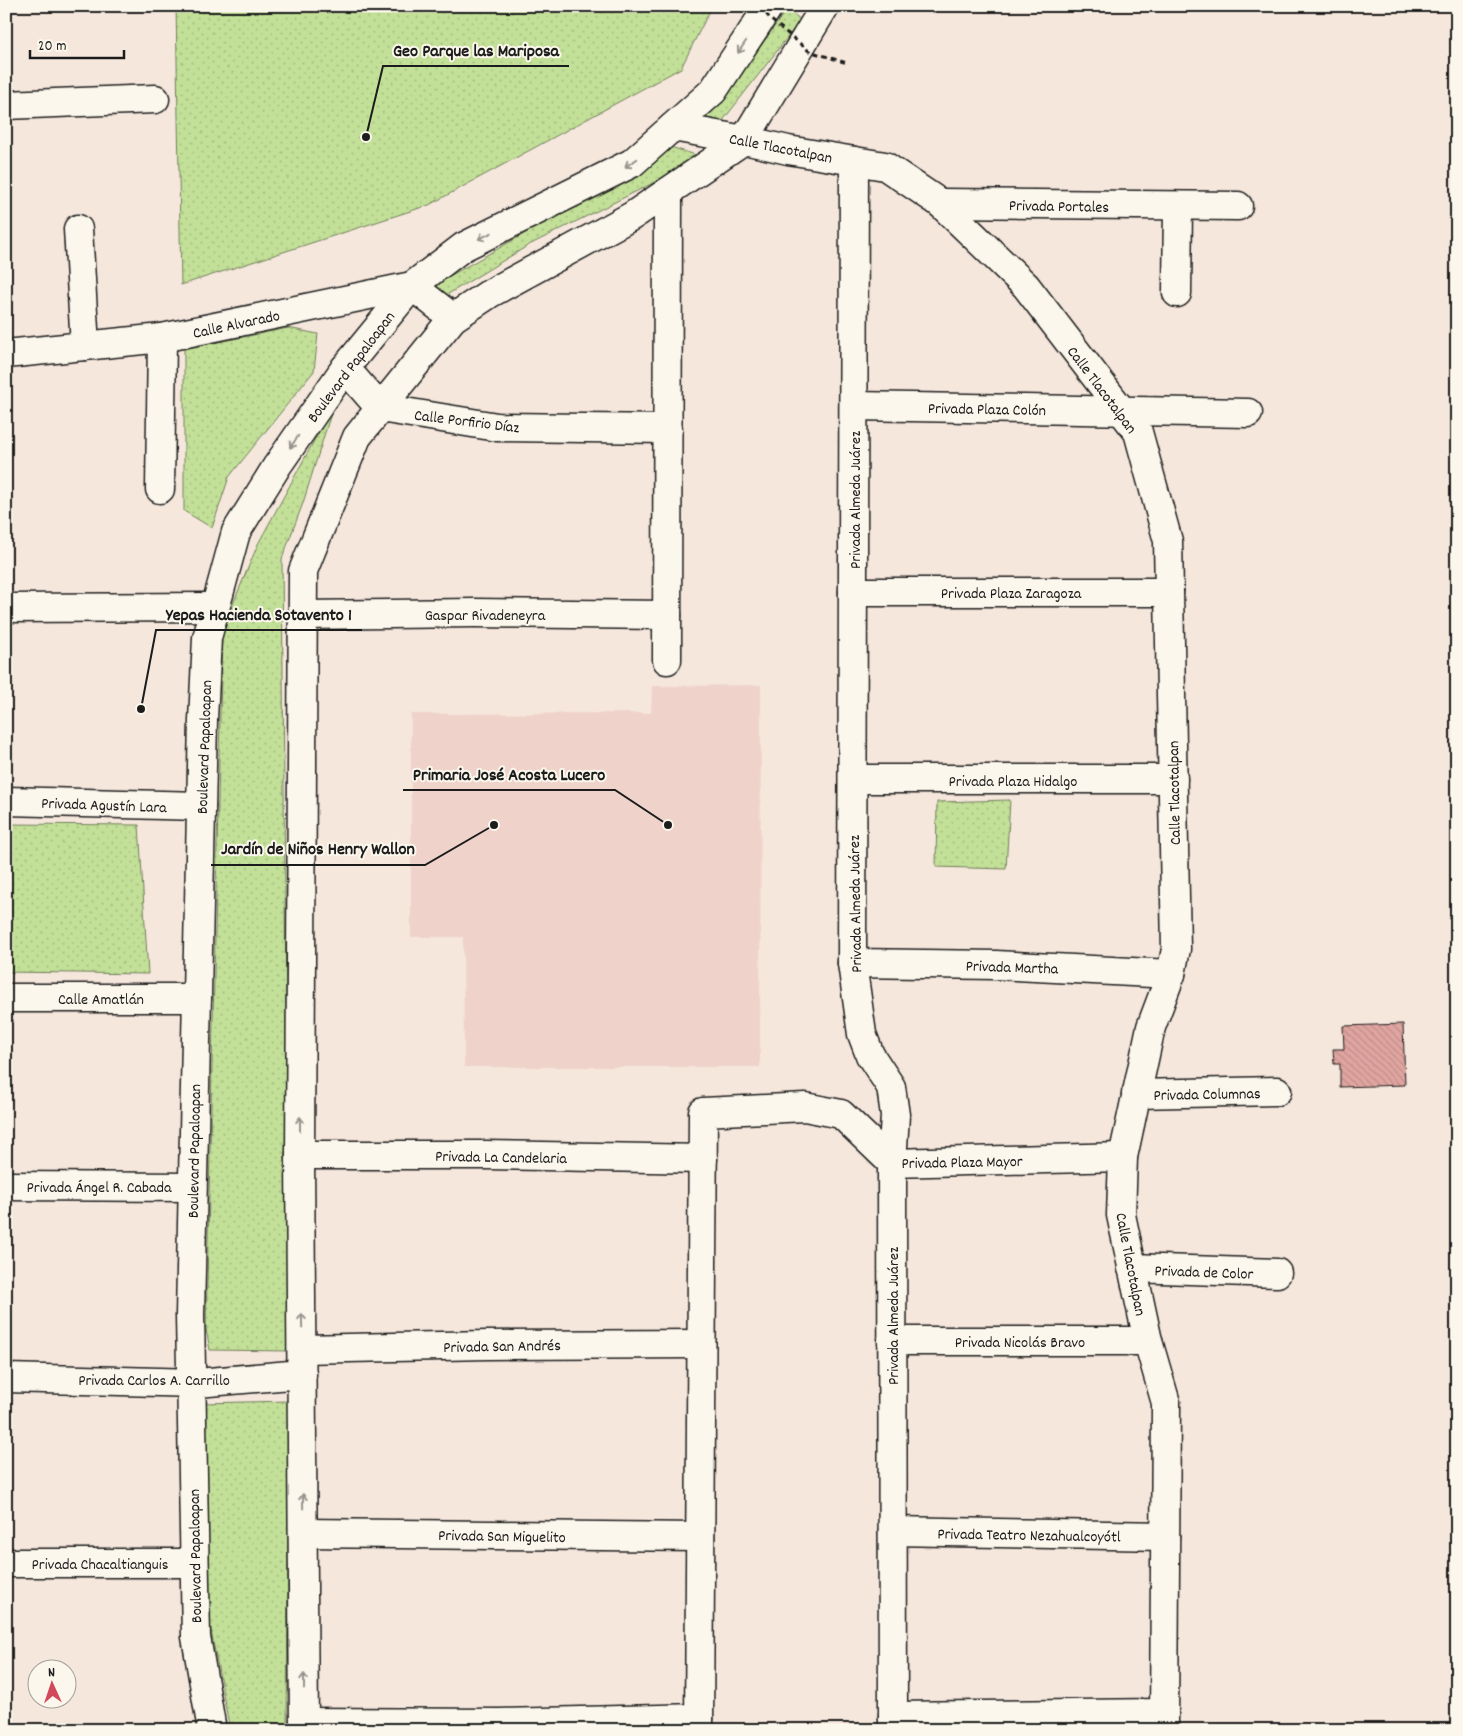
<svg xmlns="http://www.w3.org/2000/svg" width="1463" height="1736" font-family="Dekko,sans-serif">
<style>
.built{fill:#efd3cb}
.park{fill:url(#park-dots);stroke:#707e5a}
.building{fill:url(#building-back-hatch);stroke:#1c1c1c}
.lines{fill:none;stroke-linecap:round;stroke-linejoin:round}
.minor-casing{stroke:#1c1c1c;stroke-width:31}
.minor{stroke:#fbf7ec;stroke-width:28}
.path-bridge{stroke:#1c1c1c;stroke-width:3;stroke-dasharray:5 4;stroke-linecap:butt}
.oneway{stroke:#97948e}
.labels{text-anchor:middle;stroke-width:4;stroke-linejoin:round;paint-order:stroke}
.street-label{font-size:16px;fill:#1c1c1c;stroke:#fbf7ec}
.leader{fill:none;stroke:#1c1c1c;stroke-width:2}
.callout-dot{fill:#1c1c1c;stroke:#fbf7ec;stroke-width:2}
.callout-label{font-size:18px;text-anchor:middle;font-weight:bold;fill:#1c1c1c;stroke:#fbf7ec;stroke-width:4;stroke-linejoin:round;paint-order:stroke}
</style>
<defs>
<pattern id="park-dots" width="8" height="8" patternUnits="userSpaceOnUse" patternTransform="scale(1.25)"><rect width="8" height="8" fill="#c3e098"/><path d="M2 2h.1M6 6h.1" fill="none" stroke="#a7c082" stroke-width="1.8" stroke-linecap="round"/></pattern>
<pattern id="building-back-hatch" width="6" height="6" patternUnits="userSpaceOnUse" patternTransform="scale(1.25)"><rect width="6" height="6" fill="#e0a5a0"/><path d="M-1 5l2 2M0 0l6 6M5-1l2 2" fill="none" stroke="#c08d89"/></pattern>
</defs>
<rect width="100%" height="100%" fill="#f6e7dd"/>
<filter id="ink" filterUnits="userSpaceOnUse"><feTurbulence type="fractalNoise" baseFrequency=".02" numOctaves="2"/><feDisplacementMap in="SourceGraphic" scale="10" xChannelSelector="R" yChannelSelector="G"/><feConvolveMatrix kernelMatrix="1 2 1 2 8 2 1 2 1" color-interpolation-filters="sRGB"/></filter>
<g filter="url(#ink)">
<path class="built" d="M761,685L760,1067H464L463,937H411V714L651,713L652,686Z"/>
<g class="park">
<path d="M176,6H712L681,68L429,205L181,285Z"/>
<path d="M787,9L801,20L721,123L700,117L735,82Z"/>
<path d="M664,145L696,155L659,180L529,245L430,305L423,291L616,182Z"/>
<path d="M288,328L318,334L314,371L229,477L212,528L184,511V349Z"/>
<path d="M334,404L303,503L282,559L289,1351L210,1350L206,1329L222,630L258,544Z"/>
<path d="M1010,800L1006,869L936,867L937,802Z"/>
<path d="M6,824L139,825L148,974L6,972Z"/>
<path d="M289,1401L287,1730H230L208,1615L202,1403Z"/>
</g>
<path class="building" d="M1403,1024L1405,1085L1340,1087V1064H1334L1333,1049H1344L1343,1026Z"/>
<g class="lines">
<defs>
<g id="minor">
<path d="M6,105L155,99"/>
<path d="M673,127L744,140L788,150L885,166L940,203L1026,286L1138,432L1168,541L1176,949L1171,974L1151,1027L1123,1157L1121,1215L1148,1341L1166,1403L1164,1730"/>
<path d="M854,161L852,963L862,1034L870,1055L891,1087L895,1115L892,1163L893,1730"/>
<path d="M940,203L1238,206"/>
<path d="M78,229L85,346"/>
<path d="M1177,293L1178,207"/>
<path d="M6,354L162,338L412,286L453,318"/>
<path d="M345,368L380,408L497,427L668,429"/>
<path d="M854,406L1248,413"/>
<path d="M160,489L162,338"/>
<path d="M853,592H1169"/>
<path d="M6,608L215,607"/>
<path d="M303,615L475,613L667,615"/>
<path d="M667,660L668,192"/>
<path d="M853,779H1173"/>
<path d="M6,801L201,806"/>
<path d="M852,963L996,965L1171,974"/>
<path d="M6,998H197"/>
<path d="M1136,1094L1277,1091"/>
<path d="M300,1155H485L703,1159"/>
<path d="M6,1186L192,1187"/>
<path d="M1132,1268L1277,1273"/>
<path d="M892,1341H1148"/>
<path d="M302,1349L487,1345L701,1344"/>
<path d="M6,1378L197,1383L302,1374"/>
<path d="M893,1531L1165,1536"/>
<path d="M304,1533L700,1537"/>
<path d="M6,1563H194"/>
<path d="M893,1716L1164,1713"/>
<path d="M304,1722L499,1723L699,1718"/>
<path d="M212,1730L196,1637L190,1315L203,720L207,638L236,532L277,466L345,368L412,286L463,247L632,163L713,91L769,6"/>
<path d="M304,1730L300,1155L303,571L357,437L453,318L489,294L632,216L744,140L825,6"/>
<path d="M699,1730L703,1112L805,1107L841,1114L892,1163L1123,1157"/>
</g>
</defs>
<use href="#minor" class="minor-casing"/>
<use href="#minor" class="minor"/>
<path class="path-bridge" d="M761,6L770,19L809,51L847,63"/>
</g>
<defs><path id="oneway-shaft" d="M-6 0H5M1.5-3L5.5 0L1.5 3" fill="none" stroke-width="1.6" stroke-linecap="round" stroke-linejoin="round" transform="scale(1.25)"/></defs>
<g class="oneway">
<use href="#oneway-shaft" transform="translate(742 47) rotate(124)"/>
<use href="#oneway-shaft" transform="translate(631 163) rotate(147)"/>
<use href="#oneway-shaft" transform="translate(485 236) rotate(154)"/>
<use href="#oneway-shaft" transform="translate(294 442) rotate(125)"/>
<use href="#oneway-shaft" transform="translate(300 1124) rotate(-90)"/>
<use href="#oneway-shaft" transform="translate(302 1321) rotate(-91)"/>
<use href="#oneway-shaft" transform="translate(303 1501) rotate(-91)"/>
<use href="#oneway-shaft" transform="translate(304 1681) rotate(-90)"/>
</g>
</g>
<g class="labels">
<g class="street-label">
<text transform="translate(781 147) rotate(11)" y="6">Calle Tlacotalpan</text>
<text transform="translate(1059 205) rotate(1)" y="6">Privada Portales</text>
<text transform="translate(236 323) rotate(-12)" y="6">Calle Alvarado</text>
<text transform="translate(350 366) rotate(-53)" y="6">Boulevard Papaloapan</text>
<text transform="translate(1103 389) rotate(53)" y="6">Calle Tlacotalpan</text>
<text transform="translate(987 408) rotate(1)" y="6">Privada Plaza Colón</text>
<text transform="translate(467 420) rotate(7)" y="6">Calle Porfirio Díaz</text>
<text transform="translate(854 500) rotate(-90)" y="6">Privada Almeda Juárez</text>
<text x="1011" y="598">Privada Plaza Zaragoza</text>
<text x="485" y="620">Gaspar Rivadeneyra</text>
<text transform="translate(203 747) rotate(-88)" y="6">Boulevard Papaloapan</text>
<text x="1013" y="786">Privada Plaza Hidalgo</text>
<text transform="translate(1173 793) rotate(-91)" y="6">Calle Tlacotalpan</text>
<text transform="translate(104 804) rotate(2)" y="6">Privada Agustín Lara</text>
<text transform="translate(854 904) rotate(-91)" y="6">Privada Almeda Juárez</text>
<text transform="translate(1012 966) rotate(2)" y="6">Privada Martha</text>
<text x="101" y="1004">Calle Amatlán</text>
<text transform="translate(1207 1093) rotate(-1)" y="6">Privada Columnas</text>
<text transform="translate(193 1151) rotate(-89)" y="6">Boulevard Papaloapan</text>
<text transform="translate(501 1156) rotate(1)" y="6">Privada La Candelaria</text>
<text transform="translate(962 1161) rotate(-1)" y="6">Privada Plaza Mayor</text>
<text x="99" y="1192">Privada Ángel R. Cabada</text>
<text transform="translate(1132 1264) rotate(79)" y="6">Calle Tlacotalpan</text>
<text transform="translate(1204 1271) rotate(2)" y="6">Privada de Color</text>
<text transform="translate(892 1316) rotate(-90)" y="6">Privada Almeda Juárez</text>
<text x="1020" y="1347">Privada Nicolás Bravo</text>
<text transform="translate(502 1345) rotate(-1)" y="6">Privada San Andrés</text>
<text x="154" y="1385">Privada Carlos A. Carrillo</text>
<text transform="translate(1029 1534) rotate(1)" y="6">Privada Teatro Nezahualcoyótl</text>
<text transform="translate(502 1535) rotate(1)" y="6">Privada San Miguelito</text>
<text transform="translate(194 1556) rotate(-91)" y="6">Boulevard Papaloapan</text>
<text x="100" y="1569">Privada Chacaltianguis</text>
</g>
</g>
<path class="leader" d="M366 137L383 66H569M141 709L156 630H362M668 825L615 790H403M494 825L425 865H211"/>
<g class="callout-dot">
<circle cx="366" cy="137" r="5"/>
<circle cx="141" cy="709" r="5"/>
<circle cx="668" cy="825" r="5"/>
<circle cx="494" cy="825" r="5"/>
</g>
<g class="callout-label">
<text x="476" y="56">Geo Parque las Mariposa</text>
<text x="259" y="620">Yepas Hacienda Sotavento 1</text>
<text x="509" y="780">Primaria José Acosta Lucero</text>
<text x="318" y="854">Jardín de Niños Henry Wallon</text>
</g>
<rect width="1463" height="1736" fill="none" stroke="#fbf7ec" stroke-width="25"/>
<rect x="12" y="12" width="1438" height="1711" fill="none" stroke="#1c1c1c" stroke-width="2" filter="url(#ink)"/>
<g transform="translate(52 1684) rotate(357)"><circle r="24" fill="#fbf7ec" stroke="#a29f99"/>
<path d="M0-4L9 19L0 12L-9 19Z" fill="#d1495b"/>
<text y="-8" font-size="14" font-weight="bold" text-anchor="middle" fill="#1c1c1c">N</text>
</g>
<path d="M30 50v8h94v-8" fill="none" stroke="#1c1c1c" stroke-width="2.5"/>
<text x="38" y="50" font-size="15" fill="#1c1c1c" stroke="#fbf7ec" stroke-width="4" paint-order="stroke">20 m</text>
</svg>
